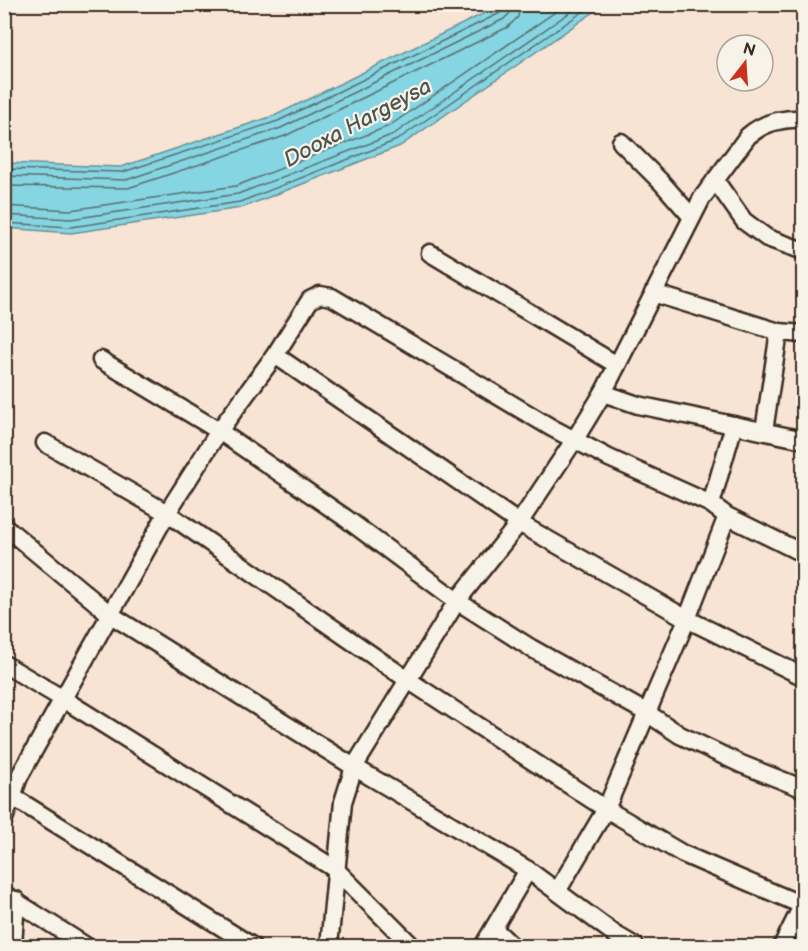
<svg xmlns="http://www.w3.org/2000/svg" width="808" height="951" font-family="'Balsamiq Sans',sans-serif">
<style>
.water{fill:#86d5e3;stroke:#689194;stroke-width:1.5}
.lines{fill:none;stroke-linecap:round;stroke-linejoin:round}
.shore{stroke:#596e6d;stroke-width:1.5}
.minor-casing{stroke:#3b2a1e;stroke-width:21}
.minor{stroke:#f7f3e8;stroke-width:16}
.labels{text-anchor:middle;stroke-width:4.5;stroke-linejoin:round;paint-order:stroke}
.water-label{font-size:22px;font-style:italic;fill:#4e554f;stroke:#f7f3e8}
</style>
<rect width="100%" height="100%" fill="#f7e4d5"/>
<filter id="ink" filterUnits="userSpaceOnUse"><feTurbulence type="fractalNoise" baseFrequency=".0167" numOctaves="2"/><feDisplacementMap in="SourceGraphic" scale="12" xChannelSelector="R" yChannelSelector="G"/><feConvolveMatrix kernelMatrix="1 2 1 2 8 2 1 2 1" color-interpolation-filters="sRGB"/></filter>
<g filter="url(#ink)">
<path class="water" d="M501,5H604L400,146L241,208L71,233L5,228V163L121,167L276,115Z"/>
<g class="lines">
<g class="shore">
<path d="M4,169L123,172L278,121L500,13L503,9L504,4"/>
<path d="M4,176L126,180L281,128L504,19L510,13L511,4"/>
<path d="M4,186L128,188L285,136L508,27L518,17L520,4"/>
<path d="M4,206L70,210L236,186L389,126L567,4"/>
<path d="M4,215L71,219L238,194L394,134L582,4"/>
<path d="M4,223L71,227L240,202L397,140L594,4"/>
</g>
<defs>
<g id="minor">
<path d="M621,142L662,183L691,216"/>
<path d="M715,180L744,221L767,238L804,251"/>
<path d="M430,253L617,365"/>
<path d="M653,293L779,332L804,334"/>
<path d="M275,355L519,523L687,619L804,677"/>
<path d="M101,360L219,431L344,517L457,601L531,648L647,713L680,735L741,764L804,789"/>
<path d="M603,393L638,405L804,440"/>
<path d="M764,431L779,332"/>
<path d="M45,443L167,513L408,680L606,809L683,854L802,905"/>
<path d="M711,504L734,425"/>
<path d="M4,526L111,615L354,767L528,870L616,935L635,946"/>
<path d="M4,664L63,699L335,869L412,946"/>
<path d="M13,797L252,946"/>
<path d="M4,819L19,777L167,513L219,431L275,355L310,300L320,295L332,297L552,428L609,458L711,504L727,516L804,554"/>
<path d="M558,890L606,809L687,619L727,516"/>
<path d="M4,894L86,946"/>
<path d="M494,929L512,946"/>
<path d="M13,946L16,900"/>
<path d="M329,946L343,802L354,767L457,601L519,523L575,439L603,393L702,198L748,136C763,123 783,118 804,119"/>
<path d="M483,946L528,870"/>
<path d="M782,946L804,902"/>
</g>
</defs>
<use href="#minor" class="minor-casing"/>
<use href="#minor" class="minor"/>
</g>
</g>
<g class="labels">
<g class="water-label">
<text transform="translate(357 122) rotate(-28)" y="8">Dooxa Hargeysa</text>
</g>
</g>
<rect width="808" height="951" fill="none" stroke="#f7f3e8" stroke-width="24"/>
<rect x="12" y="12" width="784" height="927" fill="none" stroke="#3b2a1e" stroke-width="2" filter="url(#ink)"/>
<g transform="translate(745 63) rotate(17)"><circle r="28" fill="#f7f3e8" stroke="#aca397" stroke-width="1.5"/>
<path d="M0-4.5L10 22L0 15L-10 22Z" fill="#c8321e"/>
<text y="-9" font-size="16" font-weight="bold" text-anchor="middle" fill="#3b2a1e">N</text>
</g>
</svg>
